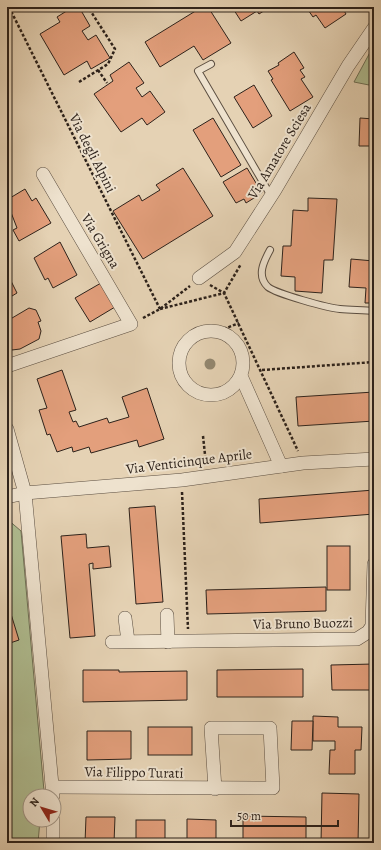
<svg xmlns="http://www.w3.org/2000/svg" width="381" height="850" font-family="Alegreya,serif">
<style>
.green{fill:#afbd91;stroke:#6e7056}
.building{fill:#e39f7c;stroke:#2d221b}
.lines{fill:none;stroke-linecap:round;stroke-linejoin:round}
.service-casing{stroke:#5b4e41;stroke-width:8}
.minor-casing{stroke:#5b4e41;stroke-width:14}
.path{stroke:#2d221b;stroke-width:2.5;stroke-dasharray:3 2;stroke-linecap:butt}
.service{stroke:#eee2ce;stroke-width:6}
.minor{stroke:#eee2ce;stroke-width:13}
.tree{fill:#928770}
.labels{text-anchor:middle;stroke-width:4;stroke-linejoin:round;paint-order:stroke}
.street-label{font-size:14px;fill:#2d221b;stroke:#eee2ce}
</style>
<rect width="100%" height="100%" fill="#e5d2b4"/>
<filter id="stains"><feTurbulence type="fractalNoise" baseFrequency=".005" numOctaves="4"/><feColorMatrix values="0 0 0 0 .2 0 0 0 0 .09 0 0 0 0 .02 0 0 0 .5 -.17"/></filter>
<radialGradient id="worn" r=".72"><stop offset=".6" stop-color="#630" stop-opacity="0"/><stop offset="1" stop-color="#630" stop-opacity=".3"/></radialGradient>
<g class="green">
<path d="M374,45V86L354,82Z"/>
<path d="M7,519L21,531L44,791L43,796H30V820H40L38,843H7Z"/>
</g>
<g class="building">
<path d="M73,7H79L90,26L82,31L88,40L96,35L110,58L91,69L87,61L64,75L40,34L60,22L57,17Z"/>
<path d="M202,7H208L231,43L203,60L194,46L160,67L145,42Z"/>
<path d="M232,7H270L259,14L257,11L241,21Z"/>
<path d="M306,7H345L343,9L346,14L325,28L316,15L313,17Z"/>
<path d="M294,52L304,68L300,70L305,77L301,79L313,97L290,111L271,80L273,79L268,71L279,65L278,63Z"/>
<path d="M129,62L144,83L136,88L142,97L150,91L165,112L147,125L142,118L121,132L94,94L113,81L110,75Z"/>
<path d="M254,85L272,116L253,128L234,97Z"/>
<path d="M213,118L241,165L221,177L193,130Z"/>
<path d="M360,118L374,119V146H359Z"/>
<path d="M183,168L213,216L143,259L113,211L139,195L142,201L160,190L156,185Z"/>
<path d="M247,168L262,193L246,203L244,199L236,203L223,182Z"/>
<path d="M25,189L32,201L36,198L51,223L19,241L13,230L17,228L7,202L11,200L10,198Z"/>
<path d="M308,198L337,199L333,260H324L322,293L295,291V277L281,276L283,246H291L293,210L308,211Z"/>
<path d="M60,242L77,275L53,288L48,278L45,280L34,258Z"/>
<path d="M351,259L374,261V303H365L366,288L349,287Z"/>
<path d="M7,273L17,293L7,299Z"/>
<path d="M101,283L115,307L90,322L75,298Z"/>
<path d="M29,308L36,310L41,321L38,322L41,331L39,339L20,349L12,350L7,341V321Z"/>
<path d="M62,370L76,410L69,412L73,422L76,421L79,427L107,418L109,423L129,417L122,397L147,388L164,439L139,447L137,440L91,453L89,447L73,452L72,447L57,452L50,434L47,435L39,410L47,408L37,379Z"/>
<path d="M374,392V421L298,426L296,397Z"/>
<path d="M374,490V514L260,523L259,499Z"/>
<path d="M155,506L163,602L136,604L129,508Z"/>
<path d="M86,534L87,548L109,546L111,567L93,569V563L89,564L95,636L70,638L61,536Z"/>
<rect x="327" y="546" width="23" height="44"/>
<path d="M326,587V611L207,614L206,590Z"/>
<path d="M7,601L19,640L7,644Z"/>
<path d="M374,664V690H332L331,665Z"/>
<path d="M303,669V697H217V670Z"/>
<path d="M83,670H119V672L187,671V700L83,702Z"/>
<path d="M313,716L338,717V727H362L361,750H355V774H329L330,750H335V741H313Z"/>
<path d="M292,721H313L312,750H291Z"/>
<rect x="148" y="727" width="44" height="28"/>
<path d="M87,731H131V759L87,760Z"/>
<path d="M322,793L359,794L358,843H321Z"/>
<path d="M243,816L306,817V843H243Z"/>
<path d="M86,817H115L114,843H85Z"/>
<path d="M187,819L216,820V843H187Z"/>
<rect x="136" y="820" width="29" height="23"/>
</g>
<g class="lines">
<defs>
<g id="service">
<path d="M211,64L198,71L271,196"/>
<path d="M270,250C264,261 256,276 268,287C277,294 328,308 340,309C351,310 363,310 374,311"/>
</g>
<g id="minor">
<path d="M199,278L235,252L275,190L348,66L374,28"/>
<circle cx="211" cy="363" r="32"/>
<path d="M7,366L131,324L43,174"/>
<path d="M241,376L281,466"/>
<path d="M7,429L25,493L53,796"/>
<path d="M7,497L25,493L182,480L303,463L374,459"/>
<path d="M167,615L168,642"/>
<path d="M125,618L128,641"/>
<path d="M112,642L357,639L368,632L372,626L374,564"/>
<path d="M53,787L273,788L270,728H211L215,789"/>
<path d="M53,843V820"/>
</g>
</defs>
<use href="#service" class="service-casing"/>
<use href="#minor" class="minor-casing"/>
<g class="path">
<path d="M9,7L160,309"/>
<path d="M373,7L374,8"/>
<path d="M98,70L107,83"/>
<path d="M79,82L108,64L115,49L88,7"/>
<path d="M210,285L224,293L298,451"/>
<path d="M160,309L224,293L241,264"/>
<path d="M143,318L160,309L190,286"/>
<path d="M219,331L239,323"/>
<path d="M262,370L374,362"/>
<path d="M203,436L206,464"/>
<path d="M182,492L188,629"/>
</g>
<use href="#service" class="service"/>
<use href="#minor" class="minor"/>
</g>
<circle class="tree" cx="210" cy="364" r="5.5"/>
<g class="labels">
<g class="street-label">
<text transform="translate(279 151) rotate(-59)" y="5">Via Amatore Sciesa</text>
<text transform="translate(93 153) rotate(63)" y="5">Via degli Alpini</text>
<text transform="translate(101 241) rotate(59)" y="5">Via Grigna</text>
<text transform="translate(189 461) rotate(-7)" y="5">Via Venticinque Aprile</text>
<text transform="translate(303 623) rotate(-1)" y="5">Via Bruno Buozzi</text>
<text transform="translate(134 772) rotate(1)" y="5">Via Filippo Turati</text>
</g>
</g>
<rect width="381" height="850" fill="none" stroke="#e5d2b4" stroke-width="24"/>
<rect x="8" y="8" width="365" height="834" fill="none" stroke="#2d221b" stroke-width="2"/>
<rect x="12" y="12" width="357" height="826" fill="none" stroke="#2d221b"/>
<g transform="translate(42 808) rotate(308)"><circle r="19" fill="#eee2ce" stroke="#a19586"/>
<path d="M0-3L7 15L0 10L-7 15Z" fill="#8f2418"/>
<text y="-6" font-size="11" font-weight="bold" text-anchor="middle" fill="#2d221b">N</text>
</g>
<path d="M231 820v6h107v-6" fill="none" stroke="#2d221b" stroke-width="2"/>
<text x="237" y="820" font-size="12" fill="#2d221b" stroke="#eee2ce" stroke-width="3" paint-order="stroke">50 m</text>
<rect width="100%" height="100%" filter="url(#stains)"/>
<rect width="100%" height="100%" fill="url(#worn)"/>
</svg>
